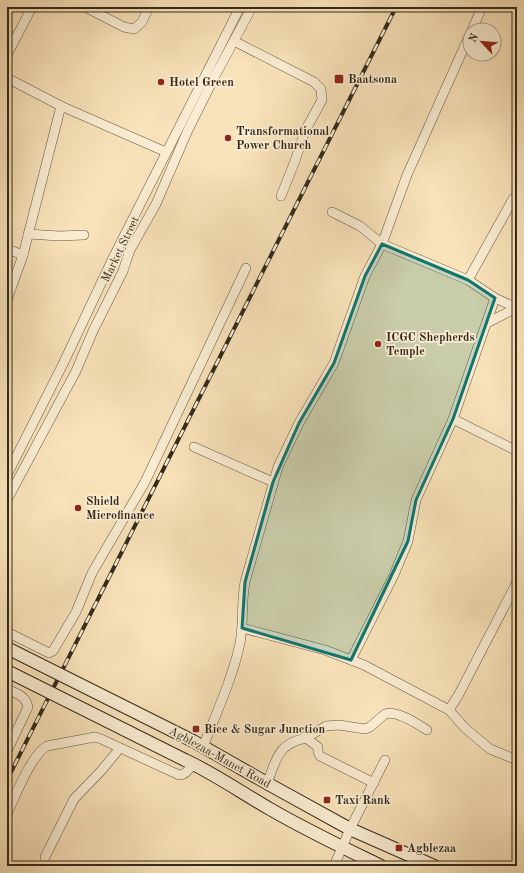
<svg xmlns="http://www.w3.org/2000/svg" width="524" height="873" font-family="'Old Standard TT',serif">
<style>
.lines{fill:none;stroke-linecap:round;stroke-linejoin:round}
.street-casing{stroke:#645743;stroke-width:10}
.secondary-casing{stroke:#33291c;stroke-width:14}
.street{stroke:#faecd2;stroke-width:9}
.secondary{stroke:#faecd2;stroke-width:12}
.rail-casing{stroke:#33291c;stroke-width:4}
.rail{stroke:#faecd2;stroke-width:2.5;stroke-dasharray:8;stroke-linecap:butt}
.secondary-bridge-casing{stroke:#33291c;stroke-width:14;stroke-linecap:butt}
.secondary-bridge{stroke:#faecd2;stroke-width:12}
.marked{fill:#0f766e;fill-opacity:0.2;stroke:#0f766e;stroke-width:3;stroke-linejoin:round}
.poi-dot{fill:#8f2418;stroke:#faecd2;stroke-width:1.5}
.labels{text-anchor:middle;stroke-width:3.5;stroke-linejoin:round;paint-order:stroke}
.poi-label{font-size:12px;font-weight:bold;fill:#33291c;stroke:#faecd2;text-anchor:start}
.street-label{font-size:12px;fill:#33291c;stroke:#faecd2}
</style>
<rect width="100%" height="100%" fill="#f8e2b9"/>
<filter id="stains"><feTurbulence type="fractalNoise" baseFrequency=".005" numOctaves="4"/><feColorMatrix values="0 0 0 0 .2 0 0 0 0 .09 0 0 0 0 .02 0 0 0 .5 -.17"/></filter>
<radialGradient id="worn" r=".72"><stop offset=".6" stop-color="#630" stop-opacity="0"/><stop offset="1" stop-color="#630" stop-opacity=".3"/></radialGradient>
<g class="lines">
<defs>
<g id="street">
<path d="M85,7L124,27L134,29L142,22L149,7"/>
<path d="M472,30L482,7"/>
<path d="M234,41L314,82L321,89L322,100L305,131L295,161L281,196"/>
<path d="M7,55L32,7"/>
<path d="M7,78L61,106L166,152"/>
<path d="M332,212L360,226L382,244L468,280L495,298L517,308"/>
<path d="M28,234L59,236L84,235"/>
<path d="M7,249L23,255"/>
<path d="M468,280L513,199L517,195"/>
<path d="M7,300L23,255L61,106"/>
<path d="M487,323L516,308"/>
<path d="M453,419L517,451"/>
<path d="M194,447L273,482"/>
<path d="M7,475L64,362L113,258L240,7"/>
<path d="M7,500L76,371L93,331L123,271L130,250L156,204L188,130L215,76L252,7"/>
<path d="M242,628L325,650L364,665L449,710L465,728L490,749L517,760"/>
<path d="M7,632L49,653L53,651L76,612L92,573L145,482L246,268"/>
<path d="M351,660L394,575L408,541L416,500L453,419L495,298"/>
<path d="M7,689C16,693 26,696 28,707L7,751"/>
<path d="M449,710L458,696L517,582"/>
<path d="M306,738L326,726L339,725L365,729L370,727L385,714C397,710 417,724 427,730"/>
<path d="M203,747C216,714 233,677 240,643C244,622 241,602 245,582L278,467L299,423L334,363L365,276L382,244L407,175L470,34"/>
<path d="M267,783C277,759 277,744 306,738L318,747V752L320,756L374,783"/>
<path d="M7,814C15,797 31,755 47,746L95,737L101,739L179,775C186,775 189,769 193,764"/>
<path d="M45,857L74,799L101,771L120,748"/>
<path d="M334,866L350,829L385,760"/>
</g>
<g id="secondary">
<path d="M193,741L272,786L350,829L434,866"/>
<path d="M185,760C215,774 242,793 270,809C306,830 344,848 381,866"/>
</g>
</defs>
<use href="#street" class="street-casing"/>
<use href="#secondary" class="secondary-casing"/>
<use href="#street" class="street"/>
<use href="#secondary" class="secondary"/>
<defs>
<path id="rail" d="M7,780L396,7"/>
</defs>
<use href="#rail" class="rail-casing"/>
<use href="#rail" class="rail"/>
<defs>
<g id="secondary-bridge">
<path d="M7,648L193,741"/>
<path d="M7,671L185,760"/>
</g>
</defs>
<use href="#secondary-bridge" class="secondary-bridge-casing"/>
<use href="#secondary-bridge" class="secondary-bridge"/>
</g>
<path class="marked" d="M382,244L468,280L495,298L453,419L416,500L408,541L351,660L242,628L245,582L273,482L299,423L334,363L365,276Z"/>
<g class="poi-dot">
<rect x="334" y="74" width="10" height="10" rx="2"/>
<circle cx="161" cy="82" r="4"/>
<circle cx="228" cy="138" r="4"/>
<circle cx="378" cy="344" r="4"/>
<circle cx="78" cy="508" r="4"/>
<rect x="192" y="725" width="8" height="8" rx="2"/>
<rect x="323" y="796" width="8" height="8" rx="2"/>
<rect x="395" y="844" width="8" height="8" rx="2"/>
</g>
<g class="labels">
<g class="poi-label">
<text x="348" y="83">Baatsona</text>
<text x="169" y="86">Hotel Green</text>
<text x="236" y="135">Transformational<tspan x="236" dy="14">Power Church</tspan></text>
<text x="386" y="341">ICGC Shepherds<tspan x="386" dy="14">Temple</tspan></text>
<text x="86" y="505">Shield<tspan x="86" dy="14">Microfinance</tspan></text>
<text x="204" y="733">Rice &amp; Sugar Junction</text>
<text x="335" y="804">Taxi Rank</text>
<text x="407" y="852">Agblezaa</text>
</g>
<g class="street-label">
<text transform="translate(120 249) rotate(-64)" y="4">Market Street</text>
<text transform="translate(220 757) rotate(29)" y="4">Agblezaa-Manet Road</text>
</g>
</g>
<rect width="524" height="873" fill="none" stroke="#f8e2b9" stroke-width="24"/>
<rect x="8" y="8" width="508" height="857" fill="none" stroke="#33291c" stroke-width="2"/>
<rect x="12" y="12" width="500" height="849" fill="none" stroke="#33291c"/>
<g transform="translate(482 42) rotate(296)"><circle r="19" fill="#faecd2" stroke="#aa9e89"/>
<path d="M0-3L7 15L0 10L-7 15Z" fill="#8f2418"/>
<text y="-6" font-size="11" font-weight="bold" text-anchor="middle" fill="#33291c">N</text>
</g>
<rect width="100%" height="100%" filter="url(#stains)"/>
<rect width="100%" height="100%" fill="url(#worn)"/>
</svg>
